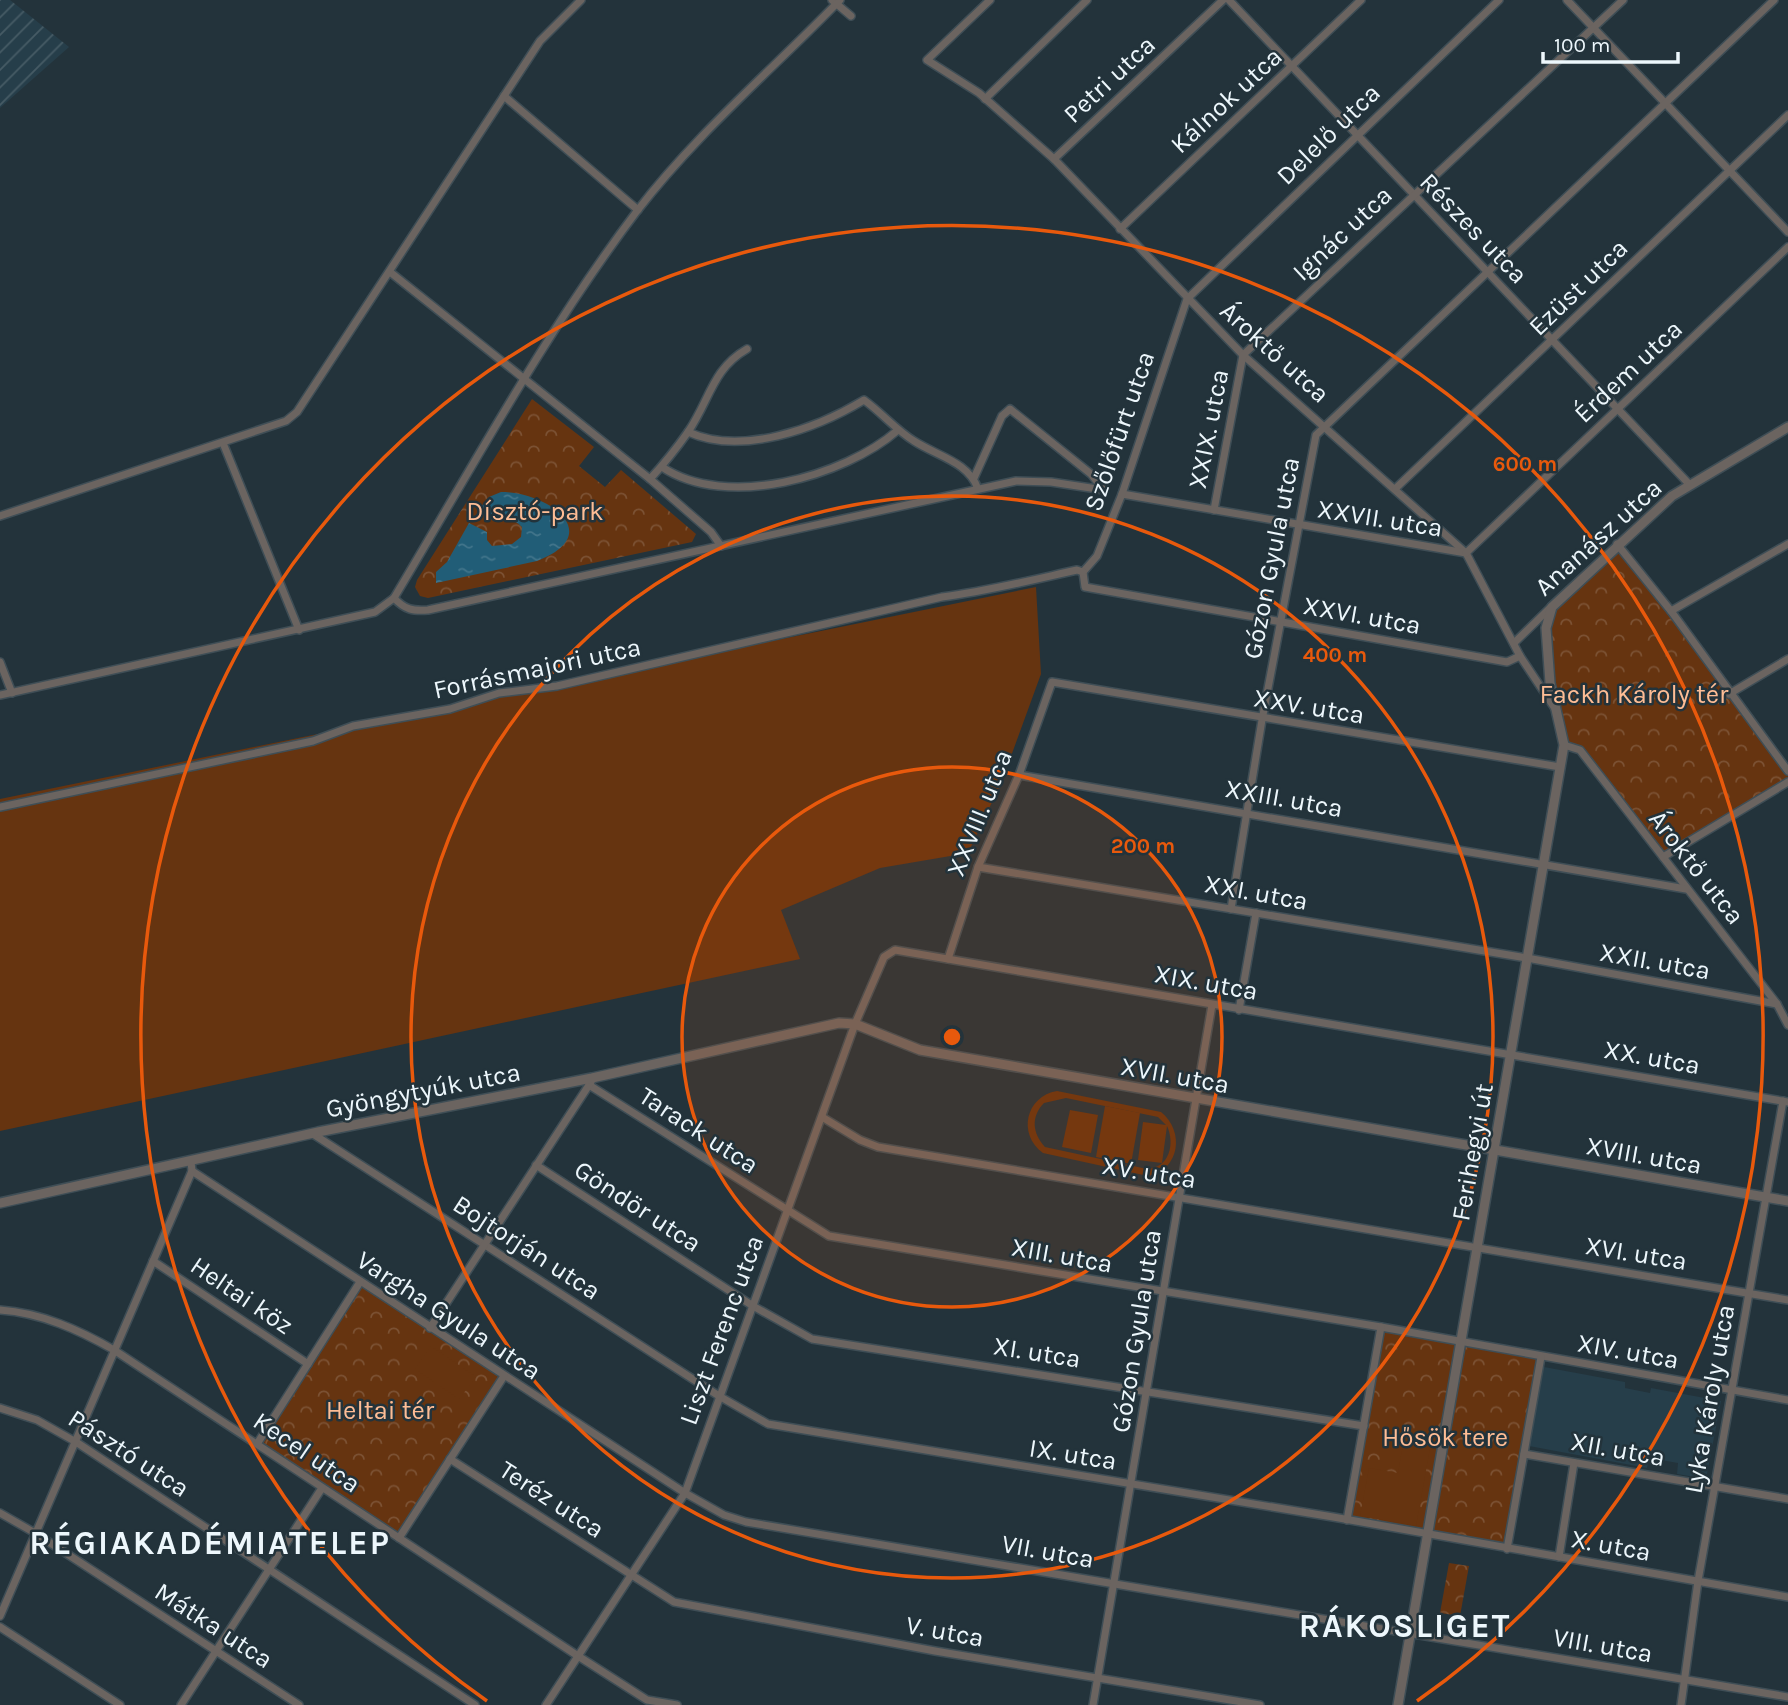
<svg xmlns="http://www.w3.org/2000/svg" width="1788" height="1705" font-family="Karla,sans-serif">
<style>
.built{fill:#263e4a}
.industrial{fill:url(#industrial-furrows)}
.park{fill:url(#park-crowns)}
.garden{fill:#663410;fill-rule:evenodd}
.water{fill:url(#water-ripples)}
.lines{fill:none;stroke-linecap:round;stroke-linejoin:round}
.minor-casing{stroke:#3f4e56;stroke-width:10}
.tertiary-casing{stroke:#3f4e56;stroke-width:12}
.minor{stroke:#6b6460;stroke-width:7}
.tertiary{stroke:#6b6460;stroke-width:9}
.ring{fill:none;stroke:#e8590c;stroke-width:3.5}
.labels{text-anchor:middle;stroke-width:5;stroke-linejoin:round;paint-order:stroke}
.street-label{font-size:26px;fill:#edf7fc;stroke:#23333b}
.park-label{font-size:26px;fill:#febd95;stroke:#23333b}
.district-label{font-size:33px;font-weight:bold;letter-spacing:2px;fill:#edf7fc;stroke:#23333b}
.centre{fill:#e8590c;stroke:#23333b;stroke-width:3.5}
.ring-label{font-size:21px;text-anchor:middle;font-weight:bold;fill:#e8590c;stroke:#23333b;stroke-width:5;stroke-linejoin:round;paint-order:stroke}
</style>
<defs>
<pattern id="industrial-furrows" width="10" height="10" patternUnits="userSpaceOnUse" patternTransform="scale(1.75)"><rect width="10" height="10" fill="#263e4a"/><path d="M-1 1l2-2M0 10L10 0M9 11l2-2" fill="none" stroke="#465b65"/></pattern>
<pattern id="park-crowns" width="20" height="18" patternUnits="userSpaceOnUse" patternTransform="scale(1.75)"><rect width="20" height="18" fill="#663410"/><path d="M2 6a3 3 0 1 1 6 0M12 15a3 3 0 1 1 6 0" fill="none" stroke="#7c5234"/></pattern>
<pattern id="water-ripples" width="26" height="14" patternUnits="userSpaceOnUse" patternTransform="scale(1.75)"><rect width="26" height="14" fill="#215d77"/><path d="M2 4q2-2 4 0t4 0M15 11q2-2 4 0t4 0" fill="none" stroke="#42758b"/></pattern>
</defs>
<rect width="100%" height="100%" fill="#23333b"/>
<path class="built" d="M1544,1367L1625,1382V1388L1650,1393L1651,1388L1721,1401L1706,1479L1677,1474L1678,1463L1649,1458L1647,1468L1529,1446Z"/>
<path class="industrial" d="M0,0H10L69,47L0,108Z"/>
<g class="park">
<path d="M532,399L594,447L579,466L605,487L621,470L696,534L692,542L428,598L420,596L415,587L417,580Z"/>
<path d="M1616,544L1788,771V782L1663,857L1580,750L1564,745L1554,708L1548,618Z"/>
<path d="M360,1282L504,1376L399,1538L257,1444Z"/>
<path d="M1381,1327L1541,1357L1507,1549L1347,1520Z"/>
<path d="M1449,1563L1469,1566L1460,1616L1440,1613Z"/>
</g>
<g class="garden">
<path d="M1036,587L1041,674L1002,781L968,853L880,868L781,910L800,959L0,1131V799Z"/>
<path d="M1057,1091L1161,1112C1185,1131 1180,1170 1148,1176L1043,1153C1017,1134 1026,1096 1057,1091ZM1066,1098L1158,1117L1166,1125L1143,1122L1138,1160L1162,1163L1167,1126C1175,1143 1170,1168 1147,1169L1045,1147C1032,1133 1031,1116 1044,1103Z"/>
<path d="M1105,1106L1140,1113L1131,1164L1096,1157Z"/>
<path d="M1070,1110L1098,1115L1091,1153L1062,1147Z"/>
<path d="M431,1346L476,1377L459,1399L415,1369Z"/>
<path d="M1405,1433L1432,1437L1416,1526L1360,1516L1369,1468L1398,1473Z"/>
</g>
<path class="water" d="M501,492C548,492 607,534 537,561L436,583V572L447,562L469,523L487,532V540L492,546L512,544L521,537L522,527C513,518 506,517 494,521L481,513L480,508L489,497Z"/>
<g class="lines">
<defs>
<g id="minor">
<path d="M832,0L851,16"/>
<path d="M990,0L927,60L979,93L1054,159L1243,355L1466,553L1520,656L1554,707"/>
<path d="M1229,0L1689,484"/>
<path d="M1567,0L1788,232"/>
<path d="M504,96L638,210"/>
<path d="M985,99L1087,0"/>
<path d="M1054,159L1223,0"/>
<path d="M1120,229L1361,0"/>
<path d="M390,272L650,479L711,532L721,546"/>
<path d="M688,432C741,456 816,429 864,400C882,413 896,430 914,441C937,456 969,462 978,489"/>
<path d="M223,443L299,630"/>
<path d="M662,467C726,510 844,477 898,430"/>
<path d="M974,478L1002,416L1010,409L1091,474L1103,489"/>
<path d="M650,479C663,465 676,449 688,432C710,400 712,369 747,349"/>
<path d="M1396,488L1788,115"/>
<path d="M1122,494L1466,553"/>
<path d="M1214,510L1243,355L1623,0"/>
<path d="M0,516L286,421L297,412L540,41L581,0"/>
<path d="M1617,544L1671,611L1788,771"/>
<path d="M1466,553L1788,247"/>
<path d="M1083,572L1097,556L1122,494L1187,299L1499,0"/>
<path d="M1083,572L1085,587L1507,662L1520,656"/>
<path d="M394,598C405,610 413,611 428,610L1016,481L1051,482L1104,490"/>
<path d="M1671,611L1788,544"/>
<path d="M1514,643L1551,607"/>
<path d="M0,662L12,693"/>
<path d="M1729,694L1788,659"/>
<path d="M0,695L375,612L394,598C472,468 546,331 637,211C696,134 773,69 840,0"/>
<path d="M1564,745L1580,750L1777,1004L1788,1025"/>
<path d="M1019,775L1686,889"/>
<path d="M0,807L313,741L353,726L450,709L499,693L557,686L942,597C988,591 1032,580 1077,570L1083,572"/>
<path d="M1663,857L1788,782"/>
<path d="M978,867L1527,958L1777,1004"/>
<path d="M1231,909L1262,720L1316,435L1774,0"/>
<path d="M948,959L978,867L1019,775L1052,682L1560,767"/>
<path d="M1239,1010L1256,913"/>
<path d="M589,1085L829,1236L1381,1327L1788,1400"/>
<path d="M822,1117L860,1140L878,1147L1788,1300"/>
<path d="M313,1134L719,1396L768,1424L1333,1517L1788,1597"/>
<path d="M536,1165L753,1306L812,1339L1364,1426"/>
<path d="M192,1171L685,1493L724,1515L746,1522L1788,1697"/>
<path d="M153,1261L308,1364"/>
<path d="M0,1310C42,1313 79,1330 114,1350L578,1656L647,1700L677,1705"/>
<path d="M430,1328L591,1082"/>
<path d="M0,1408L37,1420L76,1442L475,1705"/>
<path d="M257,1444L360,1282"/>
<path d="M1524,1454L1788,1499"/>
<path d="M450,1459L674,1602L935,1651L1260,1705"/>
<path d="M0,1513L35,1533L299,1705"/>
<path d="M1347,1520L1381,1327"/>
<path d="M399,1538L504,1376"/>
<path d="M1507,1549L1541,1357"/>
<path d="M1559,1557L1574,1463"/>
<path d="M0,1616L192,1171L191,1162"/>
<path d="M0,1627L120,1705"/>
<path d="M181,1705L322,1488"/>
<path d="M546,1705L685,1493L855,1024L884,957L895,950L1788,1102"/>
<path d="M1093,1705L1212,1005"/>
<path d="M1681,1705L1698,1581L1783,1101"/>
</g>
<g id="tertiary">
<path d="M0,1203L318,1132L592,1078L839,1023L855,1024L920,1050L1788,1201"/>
<path d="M1398,1705L1564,745L1550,683L1546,628L1552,607L1672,496L1788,427"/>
</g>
</defs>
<use href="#minor" class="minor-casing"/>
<use href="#tertiary" class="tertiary-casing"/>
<use href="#minor" class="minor"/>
<use href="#tertiary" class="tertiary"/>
</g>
<circle cx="952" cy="1037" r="270" fill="#e8590c" fill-opacity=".12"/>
<g class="ring">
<circle cx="952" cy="1037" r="270"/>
<circle cx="952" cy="1037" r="541"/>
<path d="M487 1701A811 811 0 1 1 1417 1701"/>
</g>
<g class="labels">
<g class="street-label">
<text transform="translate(1109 79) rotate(-43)" y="9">Petri utca</text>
<text transform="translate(1226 100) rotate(-43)" y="9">Kálnok utca</text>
<text transform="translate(1328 134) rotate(-44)" y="9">Delelő utca</text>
<text transform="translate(1474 228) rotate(46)" y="9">Részes utca</text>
<text transform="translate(1342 233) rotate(-43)" y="9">Ignác utca</text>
<text transform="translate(1578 287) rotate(-44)" y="9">Ezüst utca</text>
<text transform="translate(1275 352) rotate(42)" y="9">Ároktő utca</text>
<text transform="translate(1628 371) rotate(-43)" y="9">Érdem utca</text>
<text transform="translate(1208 429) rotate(-79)" y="9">XXIX. utca</text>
<text transform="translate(1119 431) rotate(-71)" y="9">Szőlőfürt utca</text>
<text transform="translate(1380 518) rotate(9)" y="9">XXVII. utca</text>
<text transform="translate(1598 537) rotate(-42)" y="9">Ananász utca</text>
<text transform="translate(1271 558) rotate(-79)" y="9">Gózon Gyula utca</text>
<text transform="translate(1362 615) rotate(10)" y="9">XXVI. utca</text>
<text transform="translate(537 668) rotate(-12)" y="9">Forrásmajori utca</text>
<text transform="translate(1309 706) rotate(9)" y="9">XXV. utca</text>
<text transform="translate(1284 798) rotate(10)" y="9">XXIII. utca</text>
<text transform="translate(979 813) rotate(-68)" y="9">XXVIII. utca</text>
<text transform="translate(1697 867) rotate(52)" y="9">Ároktő utca</text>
<text transform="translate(1256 892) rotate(10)" y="9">XXI. utca</text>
<text transform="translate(1655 961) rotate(10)" y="9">XXII. utca</text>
<text transform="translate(1206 982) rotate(10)" y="9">XIX. utca</text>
<text transform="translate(1652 1057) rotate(10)" y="9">XX. utca</text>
<text transform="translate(1175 1075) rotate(10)" y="9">XVII. utca</text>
<text transform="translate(423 1090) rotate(-11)" y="9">Gyöngytyúk utca</text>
<text transform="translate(699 1130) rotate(33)" y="9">Tarack utca</text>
<text transform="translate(1472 1152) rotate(-80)" y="9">Ferihegyi út</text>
<text transform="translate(1644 1155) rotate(10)" y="9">XVIII. utca</text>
<text transform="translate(1149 1172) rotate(9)" y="9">XV. utca</text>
<text transform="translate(638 1206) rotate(33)" y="9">Göndör utca</text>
<text transform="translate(527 1247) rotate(33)" y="9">Bojtorján utca</text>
<text transform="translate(1636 1253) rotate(9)" y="9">XVI. utca</text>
<text transform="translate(1062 1255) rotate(10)" y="9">XIII. utca</text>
<text transform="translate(242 1295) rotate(34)" y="9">Heltai köz</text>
<text transform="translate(449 1315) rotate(33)" y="9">Vargha Gyula utca</text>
<text transform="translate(721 1330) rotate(-70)" y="9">Liszt Ferenc utca</text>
<text transform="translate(1136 1331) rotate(-81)" y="9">Gózon Gyula utca</text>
<text transform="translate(1628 1351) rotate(10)" y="9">XIV. utca</text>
<text transform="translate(1037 1352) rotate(9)" y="9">XI. utca</text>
<text transform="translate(1709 1399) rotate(-80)" y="9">Lyka Károly utca</text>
<text transform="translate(1618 1449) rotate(10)" y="9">XII. utca</text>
<text transform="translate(307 1452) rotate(34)" y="9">Kecel utca</text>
<text transform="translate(129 1453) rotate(33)" y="9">Pásztó utca</text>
<text transform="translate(1073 1454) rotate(9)" y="9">IX. utca</text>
<text transform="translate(552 1499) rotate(33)" y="9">Teréz utca</text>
<text transform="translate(1611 1545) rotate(10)" y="9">X. utca</text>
<text transform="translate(1048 1551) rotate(10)" y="9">VII. utca</text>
<text transform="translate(214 1625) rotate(33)" y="9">Mátka utca</text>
<text transform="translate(945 1631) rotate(10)" y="9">V. utca</text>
<text transform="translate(1603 1645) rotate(10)" y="9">VIII. utca</text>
</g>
<g class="park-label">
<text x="535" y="520">Dísztó-park</text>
<text x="1634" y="703">Fackh Károly tér</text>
<text x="380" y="1419">Heltai tér</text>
<text x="1445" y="1446">Hősök tere</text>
</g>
<g class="district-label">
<text x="210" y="1554">RÉGIAKADÉMIATELEP</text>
<text x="1405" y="1637">RÁKOSLIGET</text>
</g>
</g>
<circle cx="952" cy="1037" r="10" class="centre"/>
<g class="ring-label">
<text x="1525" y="471">600 m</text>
<text x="1335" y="662">400 m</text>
<text x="1143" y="853">200 m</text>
</g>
<path d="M1543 52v10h135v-10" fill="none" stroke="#edf7fc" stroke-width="3.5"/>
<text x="1554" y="52" font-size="21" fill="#edf7fc" stroke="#23333b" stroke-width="5" paint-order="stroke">100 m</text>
</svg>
